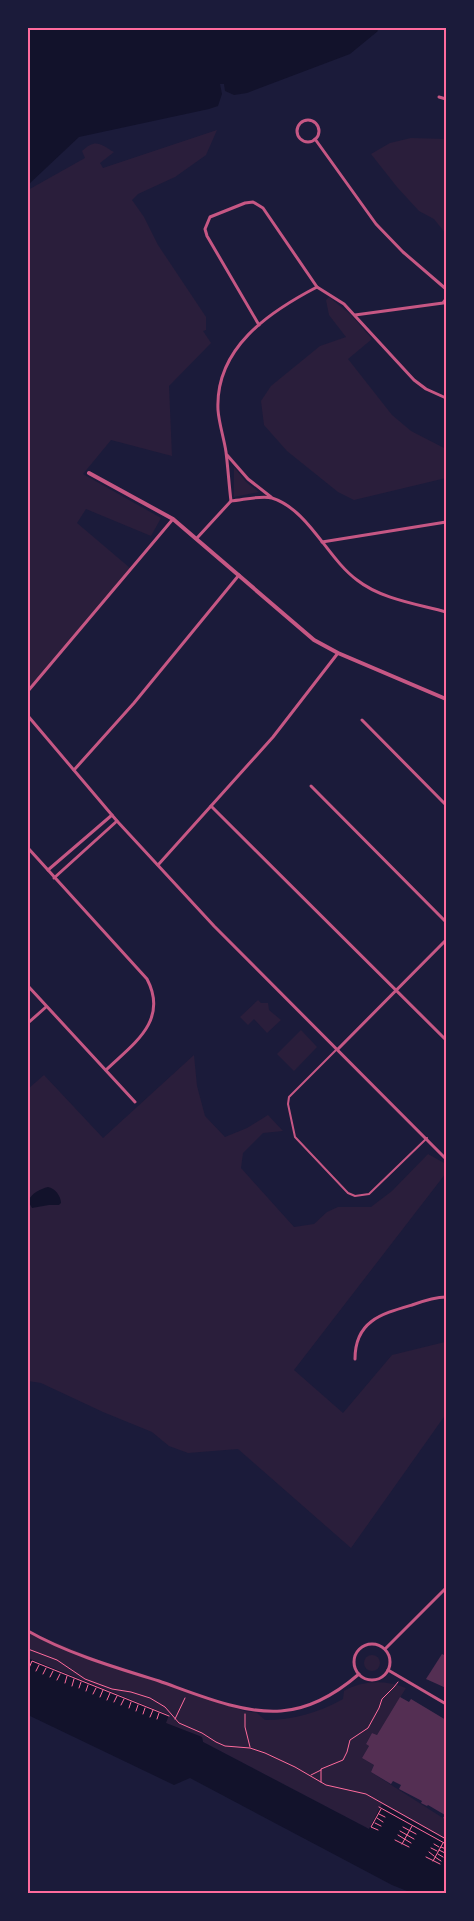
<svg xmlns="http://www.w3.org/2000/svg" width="474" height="1921" font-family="Spectral,serif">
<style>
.green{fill:#2a1e3b}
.water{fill:#12122b}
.building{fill:#542f53}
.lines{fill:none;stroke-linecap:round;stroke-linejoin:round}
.path{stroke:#ff6b9d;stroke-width:1}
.service{stroke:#c65784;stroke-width:2}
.minor{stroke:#c65784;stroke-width:3}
.tertiary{stroke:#c65784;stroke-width:4}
.neatline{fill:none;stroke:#ff6b9d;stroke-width:2}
</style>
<rect width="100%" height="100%" fill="#1b1b3a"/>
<g class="green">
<path d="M217,130L206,155L175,177L138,194L132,200L144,217L158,245L206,317V330L203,331L211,343L169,386L172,456L111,440L83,474L161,518L151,536L86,509L77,523L130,568L28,690V190L85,158L82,151C96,138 100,144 114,152L100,163L103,168Z"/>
<path d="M411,138L446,139V234L434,219L419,211L397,187L371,154L390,143Z"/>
<path d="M329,297L351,315L372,339L348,359L392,415L411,431L446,449V478L354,500L338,492L287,451L264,425L261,401L271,386L320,346L346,337L329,315L326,300Z"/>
<path d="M234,467L246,482L259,492L234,497Z"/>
<path d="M258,1000L261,1003H268L269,1010L281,1020L267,1033L254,1019L248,1025L240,1017Z"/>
<path d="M301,1030L317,1047L294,1071L277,1054Z"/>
<path d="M194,1055L197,1086L205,1116L225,1137L247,1128L268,1115L283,1131L263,1133L243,1153L241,1168L294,1227L314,1224L327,1212L338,1207H371L392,1191L428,1154L446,1164V1173L294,1370L343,1413L392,1355L445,1342L446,1344V1414L351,1548L238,1449L188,1453L169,1446L152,1432L103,1412L41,1383L28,1381V1089L44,1075L103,1138Z"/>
<path d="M28,1631L113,1666L244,1711L257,1713L265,1720C293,1720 318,1713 343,1699L344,1691C364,1680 385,1680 406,1688L377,1735L372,1733L366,1744L369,1746L362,1758L374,1765L371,1772L446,1820V1840L382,1805L369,1829L203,1742L202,1737L165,1723L168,1715L28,1658Z"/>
<circle cx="372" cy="1663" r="8"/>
</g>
<g class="water">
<path d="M28,28H376L378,31L350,54L247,93L234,95L225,91L224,84H220L222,94L218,106L209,109L79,137L28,185Z"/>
<path d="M48,1187C55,1188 61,1196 61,1203L59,1205H49L32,1208L28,1201C32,1193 40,1189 48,1187Z"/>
<path d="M28,1658L169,1715L166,1723L202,1737L203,1742L369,1829L382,1804L446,1840V1893H412L392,1885L190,1778L174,1785L28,1715Z"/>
</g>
<g class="building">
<path d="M442,1654L446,1656V1688L426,1679Z"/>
<path d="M400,1697L409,1702L411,1699L446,1720V1820L443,1818L445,1815L428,1805L427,1806L421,1803L422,1801L399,1789L401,1785L393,1781L391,1784L371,1772L374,1765L362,1758L369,1746L366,1744L372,1733L377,1735Z"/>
</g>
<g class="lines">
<g class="path">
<path d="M28,1649L57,1660L85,1679L112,1689L131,1692L150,1698L165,1707L179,1723L202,1733L216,1742L225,1746L250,1748L265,1753L295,1767L326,1785L366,1794L446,1839"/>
<path d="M29,1668L32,1661L169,1716"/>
<path d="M36,1671L39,1665"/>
<path d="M43,1674L46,1668"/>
<path d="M50,1677L53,1671"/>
<path d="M57,1680L60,1674"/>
<path d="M65,1683L67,1676"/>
<path d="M72,1686L74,1679"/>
<path d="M79,1688L81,1682"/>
<path d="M86,1691L88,1685"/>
<path d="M93,1694L96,1688"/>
<path d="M100,1697L103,1690"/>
<path d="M107,1700L110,1693"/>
<path d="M114,1702L117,1696"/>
<path d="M121,1705L124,1699"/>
<path d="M129,1708L131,1702"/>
<path d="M136,1711L138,1705"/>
<path d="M143,1714L145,1708"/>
<path d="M245,1714V1727L250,1747"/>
<path d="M150,1717L153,1710"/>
<path d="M157,1719L159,1713"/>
<path d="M175,1719L185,1698"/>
<path d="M311,1775L321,1770"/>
<path d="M321,1782V1769L343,1760L347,1752L350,1740L368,1728L379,1708L382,1699L394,1687L398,1682"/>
<path d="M379,1807L446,1844"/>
<path d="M379,1814L385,1817"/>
<path d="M377,1818L383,1822"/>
<path d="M375,1823L381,1826"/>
<path d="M403,1827L416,1834"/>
<path d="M378,1830L371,1827L381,1809"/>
<path d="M400,1831L414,1839"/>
<path d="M398,1835L411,1843"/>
<path d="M395,1840L409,1847"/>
<path d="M402,1844L412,1826"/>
<path d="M434,1844L439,1847"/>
<path d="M441,1847L446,1849"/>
<path d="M431,1848L437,1851"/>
<path d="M439,1850L445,1853"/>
<path d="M429,1852L434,1856"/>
<path d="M438,1854L443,1857"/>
<path d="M426,1857L440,1864"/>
<path d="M435,1857L441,1861"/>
<path d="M433,1861L443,1843"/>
</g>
<path class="service" d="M337,1049L289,1097L288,1104L295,1137L348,1193L355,1196L369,1194L427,1138"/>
<g class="minor">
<path d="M439,97L446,99"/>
<circle cx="308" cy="131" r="11"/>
<path d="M315,139L376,224L403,252L446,289"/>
<path d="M355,315L443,303L446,299"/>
<path d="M259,325L207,236L205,229L210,217L245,203L253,202L263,208L317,287L344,304L414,380L426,389L446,398"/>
<path d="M227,455L248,479L271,497"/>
<path d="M231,501C243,500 261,495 272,498C309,510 327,558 357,580C381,599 417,604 446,612"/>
<path d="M197,538L231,501C229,485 228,468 226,452C224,438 219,424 218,410C215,348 269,312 317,287"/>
<path d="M322,542L446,522"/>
<path d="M28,691L173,519"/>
<path d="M28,716L117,821L214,926L446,1159"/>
<path d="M362,720L446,805"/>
<path d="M74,770L134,703L239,575"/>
<path d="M311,786L446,922"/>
<path d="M211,806L446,1040"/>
<path d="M28,848L147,979C169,1021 133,1044 106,1070"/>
<path d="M158,865L273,737L338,653"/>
<path d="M48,870L112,815"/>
<path d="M54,878L117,821"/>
<path d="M28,986L135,1102"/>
<path d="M28,1023L46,1007"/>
<path d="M338,1049L446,940"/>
<path d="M355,1359C355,1321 381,1314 412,1305C423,1301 435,1297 446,1297"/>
<path d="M28,1631C66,1653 117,1668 159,1681C196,1694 242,1714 281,1711C310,1709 337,1693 359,1674"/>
<circle cx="372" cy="1662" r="18"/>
<path d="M385,1649L446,1588"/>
<path d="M388,1670L446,1704"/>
</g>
<path class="tertiary" d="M89,473L173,519L314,640L338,653L446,699"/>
</g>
<rect width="474" height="1921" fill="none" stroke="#1b1b3a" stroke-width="58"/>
<rect x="29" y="29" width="416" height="1863" class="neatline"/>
</svg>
